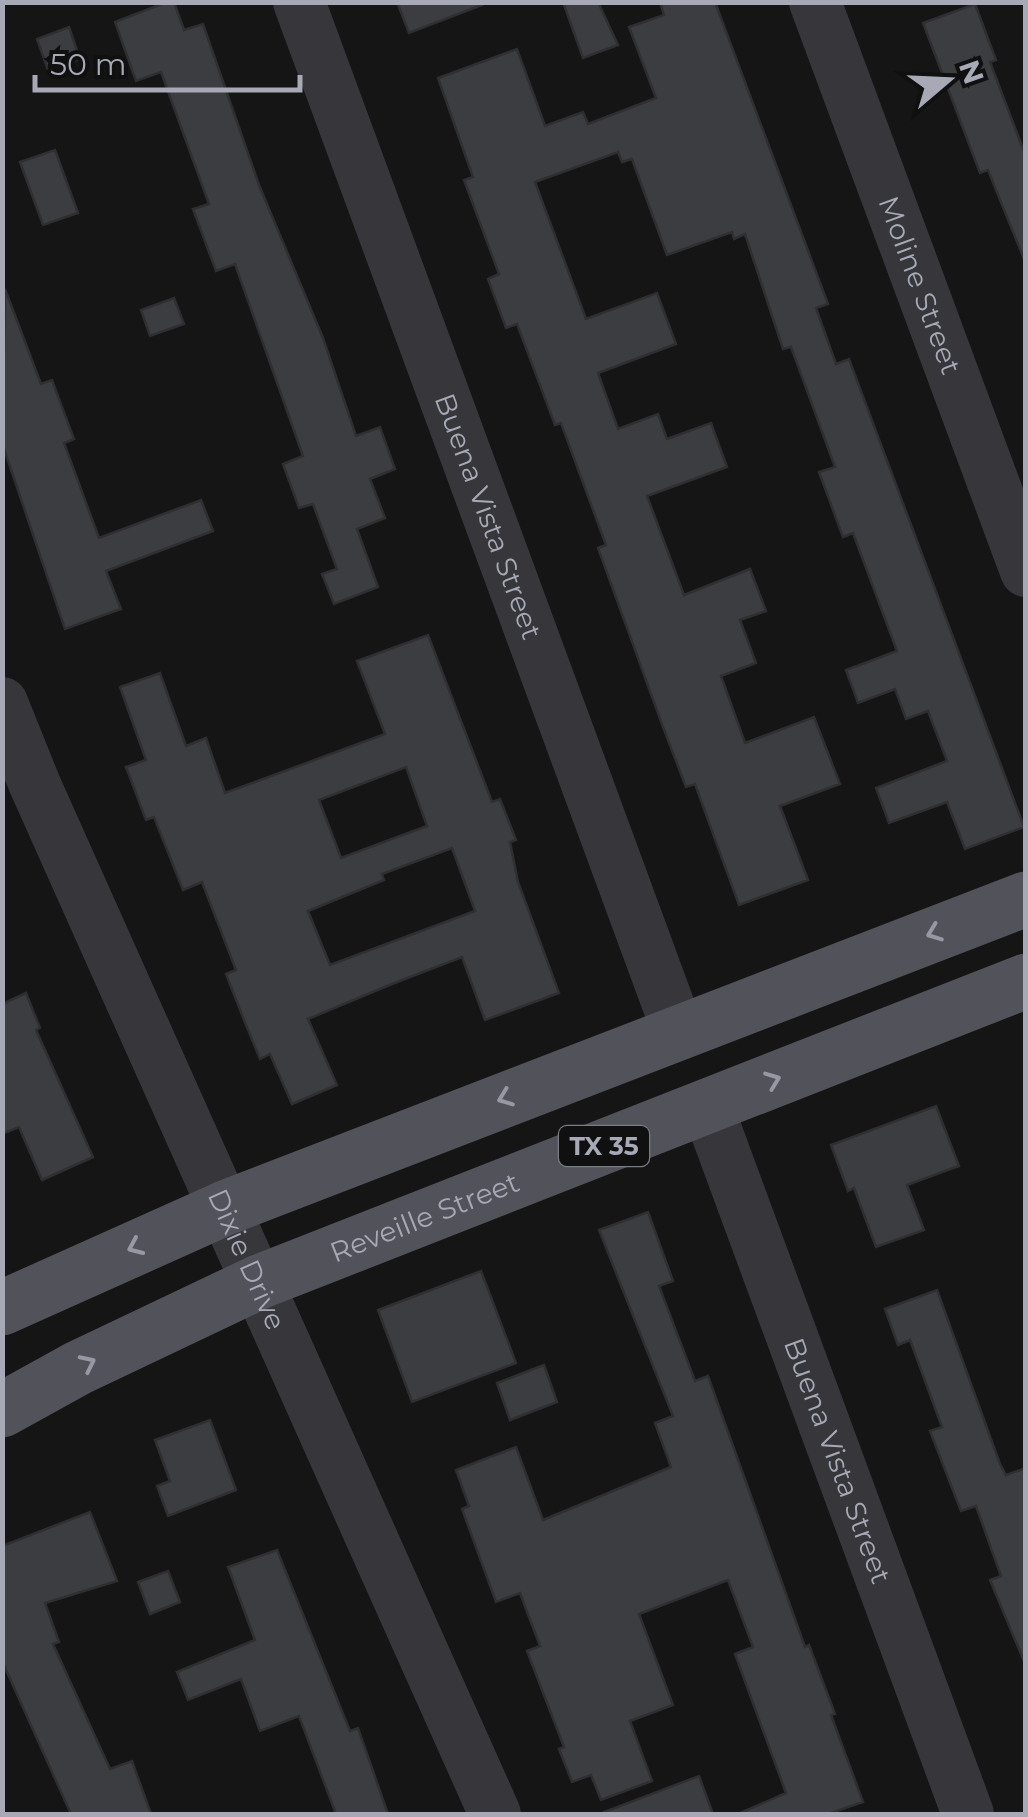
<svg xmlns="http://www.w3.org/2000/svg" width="1028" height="1817" font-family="Montserrat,sans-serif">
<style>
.building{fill:#3c3d40;stroke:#2f2f32;stroke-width:2.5;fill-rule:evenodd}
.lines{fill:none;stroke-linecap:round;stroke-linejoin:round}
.minor{stroke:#36363b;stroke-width:52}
.major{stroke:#52535a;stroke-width:55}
.oneway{stroke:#9699a4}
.labels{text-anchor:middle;stroke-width:9;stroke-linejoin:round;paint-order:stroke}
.shield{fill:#101011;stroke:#7a7c84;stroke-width:2.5}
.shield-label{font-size:25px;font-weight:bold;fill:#a7aab6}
.street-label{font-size:28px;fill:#a7aab6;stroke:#101011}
</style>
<rect width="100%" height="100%" fill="#151516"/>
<g class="building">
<path d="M167,2H174L184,30L203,24L259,185L323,338L356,436L380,427L395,469L370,479L385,518L357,529L378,587L334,604L322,574L337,569L313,504L299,508L283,464L303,456L235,264L216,271L193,209L209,204L161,72L136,81L115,22Z"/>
<path d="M397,2H481L482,5L409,33Z"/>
<path d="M563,2H598L618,45L583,58Z"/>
<path d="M660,2H715L828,304L816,308L836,364L849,359L1024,827L965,849L947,802L889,823L876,788L947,761L928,711L906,719L895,689L858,703L846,670L897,651L853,533L843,537L819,472L835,467L791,347L783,349L745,234L734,239L732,232L667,255L632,159L622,162L618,152L535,182L586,319L657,293L676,344L598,373L618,429L658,414L667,439L711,423L727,467L647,496L684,595L750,569L766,611L740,620L756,663L721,676L745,743L814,717L840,784L780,806L808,880L739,905L695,784L686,787L663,727L598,548L606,545L561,423L555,425L517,324L506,328L488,279L499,274L464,180L473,177L438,78L517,49L545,126L583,112L588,124L656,98L629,27L664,15Z"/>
<path d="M975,4L996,60L990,62L1026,157V264L988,170L980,173L923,23Z"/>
<path d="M69,27L80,59L48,70L37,39Z"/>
<path d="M55,150L78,213L43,225L20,162Z"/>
<path d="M5,289L41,384L52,380L74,439L64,443L99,538L201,500L213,531L106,571L121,609L65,629L2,443Z"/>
<path d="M174,298L184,324L150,336L141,310Z"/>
<path d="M428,635L492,802L500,799L516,840L510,842L518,882L559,993L485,1020L462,957L392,984L308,1019L337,1085L292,1104L270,1054L260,1059L246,1025L226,974L236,970L202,882L183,890L154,817L146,820L126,767L146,760L120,687L160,673L186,746L206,738L225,793L385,734L357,661ZM406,767L427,826L341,858L319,800ZM452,848L475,911L330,965L308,911L384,880L382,874Z"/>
<path d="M26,993L40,1028L36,1030L93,1157L42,1180L19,1127L2,1134V1004Z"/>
<path d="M936,1106L959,1166L907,1185L924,1230L876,1247L854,1188L848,1191L831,1145Z"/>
<path d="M648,1212L673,1281L659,1286L695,1381L708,1376L805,1647L809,1645L835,1714L831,1715L863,1802L828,1814H738L786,1793L735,1654L753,1647L728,1580L639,1614L673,1705L630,1721L652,1781L601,1800L591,1775L572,1782L559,1749L564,1747L527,1651L540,1646L520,1593L496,1602L462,1509L469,1506L456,1470L516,1447L543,1520L671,1467L655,1423L673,1416L599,1230Z"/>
<path d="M481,1271L516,1363L412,1402L378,1310Z"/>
<path d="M937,1290L1000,1464L1006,1475L1026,1468V1666L990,1580L1001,1576L976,1506L961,1511L930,1431L942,1427L910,1340L898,1345L885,1309Z"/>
<path d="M544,1365L557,1402L510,1420L497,1383Z"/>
<path d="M210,1420L236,1490L168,1516L157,1486L170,1481L155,1440Z"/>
<path d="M90,1512L117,1581L45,1603L59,1642L53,1644L110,1769L132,1761L151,1814H71L2,1661V1546Z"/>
<path d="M277,1550L350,1731L358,1728L388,1814H336L299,1716L260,1731L241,1679L188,1700L177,1672L255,1640L228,1567Z"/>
<path d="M168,1571L180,1602L150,1614L138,1582Z"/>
<path d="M699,1776L713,1814H604V1812Z"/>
</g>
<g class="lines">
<g class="minor">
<path id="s1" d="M299,2L678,1031"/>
<path id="s2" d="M815,2L1026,571"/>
<path id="s3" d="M2,703L35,785L495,1814"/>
<path id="s4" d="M707,1106L968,1814"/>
</g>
<g class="major">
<path d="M2,1308L225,1208L1026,899"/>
<path id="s5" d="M2,1410L78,1368L259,1282L1026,981"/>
</g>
</g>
<defs><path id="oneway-chevron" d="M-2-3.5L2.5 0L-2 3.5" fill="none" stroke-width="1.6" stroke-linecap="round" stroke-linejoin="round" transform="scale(2.5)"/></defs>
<g class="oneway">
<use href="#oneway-chevron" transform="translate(934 933) rotate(159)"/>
<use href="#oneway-chevron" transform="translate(773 1080) rotate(-21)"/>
<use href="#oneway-chevron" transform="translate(505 1098) rotate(159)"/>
<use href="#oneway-chevron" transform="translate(135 1247) rotate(156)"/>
<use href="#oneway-chevron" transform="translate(88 1363) rotate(-26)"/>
</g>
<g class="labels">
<rect class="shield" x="559" y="1126" width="90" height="40" rx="8"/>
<g class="shield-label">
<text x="604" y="1155">TX 35</text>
</g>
<g class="street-label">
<text dy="10" stroke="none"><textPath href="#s2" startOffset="302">Moline Street</textPath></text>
<text dy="10" stroke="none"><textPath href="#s1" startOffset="548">Buena Vista Street</textPath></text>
<text dy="10" stroke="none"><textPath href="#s5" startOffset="465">Reveille Street</textPath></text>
<text dy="10" stroke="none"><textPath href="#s3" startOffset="608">Dixie Drive</textPath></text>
<text dy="10" stroke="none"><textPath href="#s4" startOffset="378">Buena Vista Street</textPath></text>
</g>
</g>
<rect width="1028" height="1817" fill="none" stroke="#a7aab6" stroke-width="10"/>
<g transform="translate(948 80) rotate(71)" stroke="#101011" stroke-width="8" paint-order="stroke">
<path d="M0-8L18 38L0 25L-18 38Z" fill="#a7aab6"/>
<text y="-15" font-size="28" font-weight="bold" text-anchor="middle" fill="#a7aab6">N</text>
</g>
<path d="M35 75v15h265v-15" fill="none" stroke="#a7aab6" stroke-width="5"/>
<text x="50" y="75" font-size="30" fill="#a7aab6" stroke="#101011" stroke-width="8" paint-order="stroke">50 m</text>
</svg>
